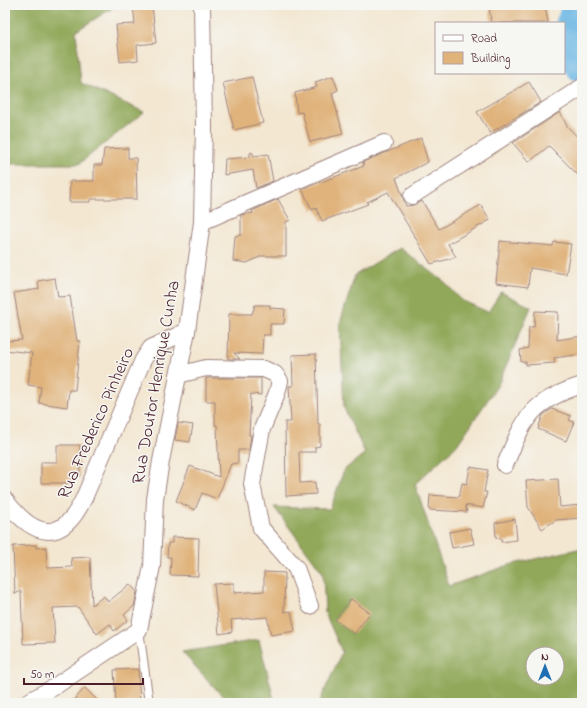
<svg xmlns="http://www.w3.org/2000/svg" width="587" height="708" font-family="'Indie Flower',sans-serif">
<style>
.forest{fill:#91a85a;stroke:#6e6442;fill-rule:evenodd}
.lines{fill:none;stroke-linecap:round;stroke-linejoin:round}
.river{stroke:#6bb6e4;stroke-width:29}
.building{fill:#e0b37b}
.lane-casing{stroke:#9e837e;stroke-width:10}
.street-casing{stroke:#9e837e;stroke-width:18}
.lane{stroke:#fff;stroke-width:8}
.street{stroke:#fff;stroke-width:16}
.labels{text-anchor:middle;stroke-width:3;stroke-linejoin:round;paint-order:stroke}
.street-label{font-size:18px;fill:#4a1f2b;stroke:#f6f6f2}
</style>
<rect width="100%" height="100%" fill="#f6f6f2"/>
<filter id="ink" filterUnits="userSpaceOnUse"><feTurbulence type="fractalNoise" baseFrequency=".025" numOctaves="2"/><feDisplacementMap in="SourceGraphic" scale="8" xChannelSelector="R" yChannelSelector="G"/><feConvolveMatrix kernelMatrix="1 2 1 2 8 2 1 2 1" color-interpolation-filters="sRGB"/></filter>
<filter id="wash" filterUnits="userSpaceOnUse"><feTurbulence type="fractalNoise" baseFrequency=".012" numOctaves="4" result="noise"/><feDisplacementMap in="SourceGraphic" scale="16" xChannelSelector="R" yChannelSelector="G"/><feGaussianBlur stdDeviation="0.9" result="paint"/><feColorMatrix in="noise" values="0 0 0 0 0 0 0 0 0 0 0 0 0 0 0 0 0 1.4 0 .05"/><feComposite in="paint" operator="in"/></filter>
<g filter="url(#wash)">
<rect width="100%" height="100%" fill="#f3e7d2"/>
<g class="forest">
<path d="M5,5H117L76,31L81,83L144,112L79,164H5Z"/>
<path d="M400,248L446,283L461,300L488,312L501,292L531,307L498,385L457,445L415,484L449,586L509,565L582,548V703H397L396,700L387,703H319L342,652L325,613L323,573L274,507L330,509L344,470L365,453L344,408L340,323L355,275ZM533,654H557V678H533Z"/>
<path d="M259,640L275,703H226V700L182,652Z"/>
</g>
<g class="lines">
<path class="river" d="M577,5L570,24L576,62L582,69"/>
</g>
<g id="blocks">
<g class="building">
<path d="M133,5H152L156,43L137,45L138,60L120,62L116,25L135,24Z"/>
<path d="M489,5H545L548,23H491Z"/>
<path d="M333,76L338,90L332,93L343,134L310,142L302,112L297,113L295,93L317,87L315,82Z"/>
<path d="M252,77L263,123L234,130L223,83Z"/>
<path d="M529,82L541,102L490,133L477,112Z"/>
<path d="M560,112L567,126L582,142V179L549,146L529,162L513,143Z"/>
<path d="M421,138L428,162L396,178L406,206L413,205L422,201L439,229L481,205L490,220L448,244L456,257L431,264L388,192L367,202L368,204L322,221L316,208L312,210L302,189L364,166L363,162Z"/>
<path d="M128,148V158H136L137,199H90V202H69L70,181H94V165H102L104,149Z"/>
<path d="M252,152L254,156L268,154L273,181L256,188L253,170L224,175L225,159L250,157V153Z"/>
<path d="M278,199L290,220L286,222V256H262L247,263L233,261L235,236L241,235V215L253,213L252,211Z"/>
<path d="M500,241L553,246L554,242L571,244L566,274L530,268L528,287L496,283Z"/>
<path d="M55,278L58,297L70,296L77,341H80L75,390H69L67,407L39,403L41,387L28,385L32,353L5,350V341L22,340L14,293L39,289L38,281Z"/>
<path d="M255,305H270V308L285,309L284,324H270V335H263L262,354L234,353L240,359H228L229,314H252Z"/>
<path d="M535,311L558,312L557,340L582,336V354L554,358L555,363L526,365V362H521L520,350L528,348L529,327H534Z"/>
<path d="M316,354L318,424H320V446L315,447V452H299L300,483L315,482L316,494L286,496L285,422H291L289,386H293L292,355Z"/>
<path d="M206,378H261V395L251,394L249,435H251L249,450H238V463L231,464L217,499L202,493L195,510L176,501L190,466L219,477L217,425H215V401H206Z"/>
<path d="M552,409L571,416L569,420L574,422L566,441L538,429L543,415Z"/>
<path d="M178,423L193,425L190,442L175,440Z"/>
<path d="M57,445H80V476H72V483H41V462H57Z"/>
<path d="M470,467L488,470L484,492H487L483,508L465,505L467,512L429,510L430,495L459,497L462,483L467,484Z"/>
<path d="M558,479L560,507L581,505L582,518L556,520L542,529L528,507L526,481Z"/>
<path d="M515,519L517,540L501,542V538H496L495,523Z"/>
<path d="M470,528L474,544L452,548L449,532Z"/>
<path d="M172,537L199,538L198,576L170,575L171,557H167L168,543H172Z"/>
<path d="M36,545V548L46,547L47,568L72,567L71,558L90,557L92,605L104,596L108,602L130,584L137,592L134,606L124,615L128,620L114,631L110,624L97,634L78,607L53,608L55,643L23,644L21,591L15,594L13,546Z"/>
<path d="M264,572L285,573L284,612L291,611L295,631L271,635L267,617L231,620L232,632L219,634L214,584L234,583V593L264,591Z"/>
<path d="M351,599L370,613L354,634L335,620Z"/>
<path d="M138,669L140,703H116L114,670Z"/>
<path d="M85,688L100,703H71Z"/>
</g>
</g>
</g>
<g filter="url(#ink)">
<use href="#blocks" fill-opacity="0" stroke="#9e837e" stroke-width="1"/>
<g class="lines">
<defs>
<path id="lane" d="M139,630L149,703"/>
<g id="street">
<path d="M412,196L582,87"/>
<path d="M202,222L384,143"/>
<path d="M178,375L206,368L264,369L275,374L280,381L277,393L262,429L252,484L261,528L296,568L310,606"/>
<path d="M505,465C525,417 530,402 582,385"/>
<path d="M5,500C33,536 61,547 84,498L143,360L151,348L187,331"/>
<path d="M26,703L54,687L139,630L152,566L155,499L161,461L187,331L202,222L204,128L202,5"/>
</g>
</defs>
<use href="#lane" class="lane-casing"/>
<use href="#street" class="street-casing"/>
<use href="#lane" class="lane"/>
<use href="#street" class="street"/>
</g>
</g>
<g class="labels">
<g class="street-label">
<text transform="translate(155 382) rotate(-80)" y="6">Rua Doutor Henrique Cunha</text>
<text transform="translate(95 423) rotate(-66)" y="6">Rua Frederico Pinheiro</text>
</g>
</g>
<rect width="587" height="708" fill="none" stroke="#f6f6f2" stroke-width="20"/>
<rect x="435" y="22" width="130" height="52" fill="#f6f6f2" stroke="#b1a0a2"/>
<rect x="443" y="35" width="20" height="6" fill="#ffffff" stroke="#b1a0a2"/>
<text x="471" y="42" font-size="12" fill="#4a1f2b">Road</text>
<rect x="443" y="52" width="20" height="12" fill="#e0b37b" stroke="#b1a0a2"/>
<text x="471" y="62" font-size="12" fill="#4a1f2b">Building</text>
<g transform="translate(545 666)"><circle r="19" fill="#f6f6f2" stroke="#b1a0a2"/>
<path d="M0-3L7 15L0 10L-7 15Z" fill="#1f6fb2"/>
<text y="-6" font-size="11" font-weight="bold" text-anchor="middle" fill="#4a1f2b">N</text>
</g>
<path d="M24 678v6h119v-6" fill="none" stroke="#4a1f2b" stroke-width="2"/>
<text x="30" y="678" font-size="12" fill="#4a1f2b" stroke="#f6f6f2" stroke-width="3" paint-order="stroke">50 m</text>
</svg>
